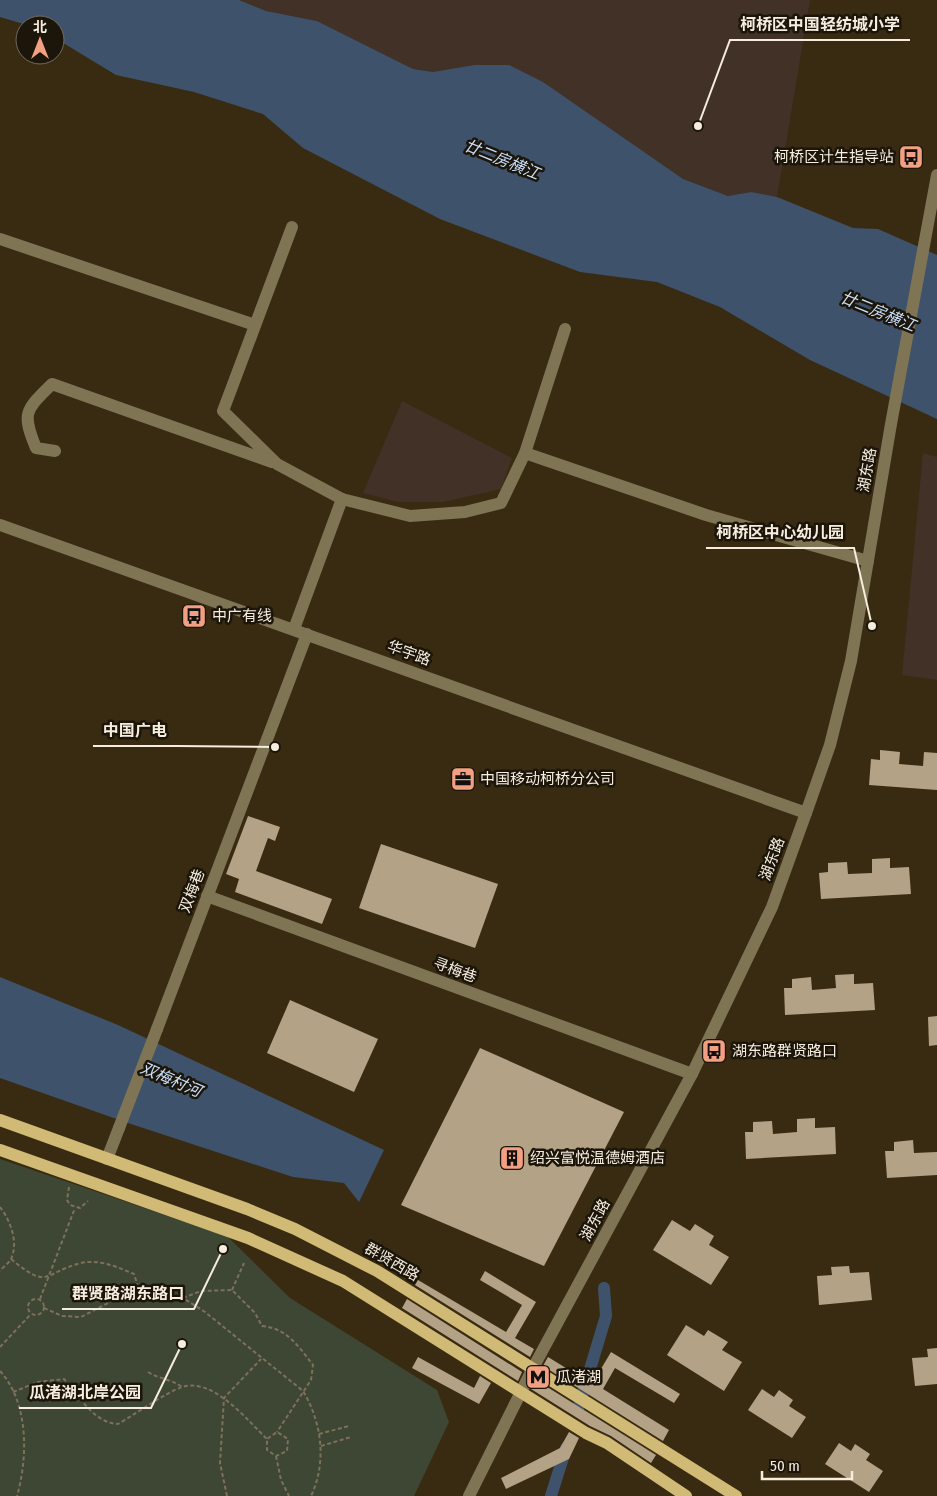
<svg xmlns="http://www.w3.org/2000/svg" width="937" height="1496" font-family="'Fira Sans Condensed','Noto Sans SC',sans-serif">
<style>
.education{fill:#413126}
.green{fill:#3d4734}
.water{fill:#3f526b}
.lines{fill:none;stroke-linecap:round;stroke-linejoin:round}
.canal{stroke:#3f526b;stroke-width:12}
.building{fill:#b3a285}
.path{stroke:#7d715b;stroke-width:2;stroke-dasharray:4 2.5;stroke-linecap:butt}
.minor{stroke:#7f7453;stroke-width:12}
.major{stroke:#d1ba75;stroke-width:12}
.minor-bridge{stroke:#7f7453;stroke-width:12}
.labels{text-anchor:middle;stroke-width:5;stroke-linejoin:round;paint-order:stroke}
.poi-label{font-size:15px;fill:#f6edde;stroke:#1b150a;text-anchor:start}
.street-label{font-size:15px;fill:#f6edde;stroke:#1b150a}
.water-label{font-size:16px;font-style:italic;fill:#c9dffc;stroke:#1b150a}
.leader{fill:none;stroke:#f6edde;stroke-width:2}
.callout-dot{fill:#f6edde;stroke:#1b150a;stroke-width:2}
.callout-label{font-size:16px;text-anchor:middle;font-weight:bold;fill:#f6edde;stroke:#1b150a;stroke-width:5;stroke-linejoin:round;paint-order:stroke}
</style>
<rect width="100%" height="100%" fill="#392b11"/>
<g class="education">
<path d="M239,0H810L777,197L751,192L728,196L683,179L474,65L433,72L413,69L317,21L266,11Z"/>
<path d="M402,401L512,458L501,489L443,502H398L363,493Z"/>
<path d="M923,453L937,457V680L902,675Z"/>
</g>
<path class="green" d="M0,1159L227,1236L290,1298L437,1390L449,1422L414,1496H0Z"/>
<g class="water">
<path d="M0,0H239L266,11L317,21L413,69L433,72L474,65H509L543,82L683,179L728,196L751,192L777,197L853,228L878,229L937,255V419L810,360L720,307L657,282L580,272L440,219L303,148L263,114L194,92L116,75L55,38V25H27L0,17Z"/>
<path d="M0,977L118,1025L384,1150L359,1202L344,1183L293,1177L128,1123L0,1078Z"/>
</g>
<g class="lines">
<g class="canal">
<path d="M578,1409L606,1316L604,1288"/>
<path d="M551,1496L566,1448"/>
</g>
</g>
<g class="building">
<path d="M880,750L900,752L899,764L923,766L924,752L937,753V790L869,785L871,759L880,760Z"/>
<path d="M248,816L280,827L275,841L268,838L256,871L332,899L322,924L235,892L239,879L226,874Z"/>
<path d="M381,844L498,884L475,948L359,908Z"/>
<path d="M890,858V868L909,867L911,894L821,899L819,873L828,872V863L847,862L848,874L872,873V859Z"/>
<path d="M854,974V984L873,983L875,1010L785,1015L784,988H792V979L811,977L812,990L836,988L835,975Z"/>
<path d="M290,1000L378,1039L354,1092L267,1053Z"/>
<path d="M937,1016V1045L929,1046L928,1017Z"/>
<path d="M480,1048L624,1112L544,1266L401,1205Z"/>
<path d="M815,1118V1128L835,1127L836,1154L746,1159L745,1132H753V1122L772,1121L773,1134L797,1132V1119Z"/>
<path d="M913,1140L914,1153L937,1152V1175L887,1178L885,1151H894V1142Z"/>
<path d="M672,1220L690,1231L695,1224L714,1236L709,1245L729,1257L711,1285L653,1250Z"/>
<path d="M849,1266L850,1273L869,1272L872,1300L819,1305L817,1276L832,1275L831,1267Z"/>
<path d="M485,1271L536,1302L515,1338L534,1349L530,1357L415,1285L418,1280L506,1332L522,1305L480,1280Z"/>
<path d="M407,1299L522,1372L518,1381L402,1308Z"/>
<path d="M686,1325L704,1336L708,1330L728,1342L722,1350L742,1362L724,1391L667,1355Z"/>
<path d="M937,1348V1384L915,1386L912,1358L928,1357L927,1349Z"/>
<path d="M611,1352L680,1394L674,1403L615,1368L603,1389L669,1430L663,1441L543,1366L548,1357L592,1384Z"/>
<path d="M418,1357L474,1388L480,1376L491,1383L479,1404L412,1368Z"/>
<path d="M536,1380L656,1455L651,1463L611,1436L590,1426L531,1389Z"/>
<path d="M762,1389L774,1397L779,1390L793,1400L789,1406L806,1417L792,1438L748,1410Z"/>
<path d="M569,1432L579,1438L569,1459L506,1489L501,1478L560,1448Z"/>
<path d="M839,1443L851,1451L855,1444L870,1454L866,1460L883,1471L869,1492L825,1464Z"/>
</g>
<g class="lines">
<g class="path">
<path d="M69,1187L67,1200L70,1205L80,1208L88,1201"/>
<path d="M0,1207C10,1220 19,1242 11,1259C9,1263 3,1267 0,1271"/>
<path d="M11,1259C50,1291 42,1273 81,1263C100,1259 117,1267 134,1274L140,1293"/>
<path d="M232,1290L244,1263"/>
<path d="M183,1298L201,1291L232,1290L255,1313L262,1326C287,1328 299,1347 313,1365L311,1380L277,1432"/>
<circle cx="36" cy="1307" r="8"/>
<path d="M40,1299L75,1208"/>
<path d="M44,1308L62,1316L81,1317L114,1300L140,1293H160L183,1298L205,1312L303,1391C322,1423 327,1462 311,1496"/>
<path d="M0,1347L31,1314"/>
<path d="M0,1371C29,1403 28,1457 17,1496"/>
<path d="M148,1372C159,1379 171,1379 182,1387"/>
<path d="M13,1392L38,1382L64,1379C79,1396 94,1423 118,1424C134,1415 165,1393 182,1387C213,1377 247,1420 267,1439V1450L276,1456L287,1451L288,1439L277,1432L267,1439"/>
<path d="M319,1434L349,1426"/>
<path d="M321,1446L351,1437"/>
<path d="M276,1456L281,1480L289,1496"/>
<path d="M227,1496L220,1463L224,1398L261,1359"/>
</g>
<g class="minor">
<path d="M292,227L223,411L277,464L342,499L410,516L465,512L501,503L525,453L565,329"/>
<path d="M0,239L255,325"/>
<path d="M55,451L36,448C21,412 26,410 52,384L272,462"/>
<path d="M525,453L706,515L868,561"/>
<path d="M0,525L806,813"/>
<path d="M294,629L342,499"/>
<path d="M207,896L692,1074"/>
<path d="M157,1029L307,634"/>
<path d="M107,1159L119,1128"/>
<path d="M469,1496L533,1368L692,1074L772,907L806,813L830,745L851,661L891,424L937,175"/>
</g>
<g class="major">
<path d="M0,1120L247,1209L295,1229L377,1271L736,1496"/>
<path d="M0,1150L248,1238L343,1281L586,1433L607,1443L686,1496"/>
</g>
<path class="minor-bridge" d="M119,1128L157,1029"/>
</g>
<defs>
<symbol id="bus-square" viewBox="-11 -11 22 22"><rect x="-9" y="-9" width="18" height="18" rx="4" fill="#f2a081" stroke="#1b150a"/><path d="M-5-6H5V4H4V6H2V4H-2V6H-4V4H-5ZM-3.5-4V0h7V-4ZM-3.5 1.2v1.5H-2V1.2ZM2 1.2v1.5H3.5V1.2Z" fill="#111"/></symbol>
<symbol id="office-square" viewBox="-11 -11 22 22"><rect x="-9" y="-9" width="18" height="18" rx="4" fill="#f2a081" stroke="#1b150a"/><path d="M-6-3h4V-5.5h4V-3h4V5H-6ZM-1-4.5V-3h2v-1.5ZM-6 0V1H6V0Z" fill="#111"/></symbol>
<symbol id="building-square" viewBox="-11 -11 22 22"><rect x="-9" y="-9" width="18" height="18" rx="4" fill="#f2a081" stroke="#1b150a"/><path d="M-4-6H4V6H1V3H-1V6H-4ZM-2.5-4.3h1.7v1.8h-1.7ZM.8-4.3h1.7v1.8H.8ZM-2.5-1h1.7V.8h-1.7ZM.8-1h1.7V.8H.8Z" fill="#111"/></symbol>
<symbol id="metro-square" viewBox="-11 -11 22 22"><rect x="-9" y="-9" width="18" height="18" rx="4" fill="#f2a081" stroke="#1b150a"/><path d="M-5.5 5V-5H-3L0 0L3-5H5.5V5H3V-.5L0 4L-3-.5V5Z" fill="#111"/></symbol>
</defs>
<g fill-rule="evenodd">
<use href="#bus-square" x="897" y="143" width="28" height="28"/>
<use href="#bus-square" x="180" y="602" width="28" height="28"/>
<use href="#office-square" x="449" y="765" width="28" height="28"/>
<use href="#bus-square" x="700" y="1037" width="28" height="28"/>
<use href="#building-square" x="498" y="1144" width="28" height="28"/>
<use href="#metro-square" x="524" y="1363" width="28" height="28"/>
</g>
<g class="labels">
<g class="poi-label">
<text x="894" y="162" text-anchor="end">柯桥区计生指导站</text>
<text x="212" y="621">中广有线</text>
<text x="480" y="784">中国移动柯桥分公司</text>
<text x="732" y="1056">湖东路群贤路口</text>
<text x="530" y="1163">绍兴富悦温德姆酒店</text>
<text x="556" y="1382">瓜渚湖</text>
</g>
<g class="street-label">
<text transform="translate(867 470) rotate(-80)" y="5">湖东路</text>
<text transform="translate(409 653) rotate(20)" y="5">华宇路</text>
<text transform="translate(772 859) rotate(-70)" y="5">湖东路</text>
<text transform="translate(192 891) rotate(-69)" y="5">双梅巷</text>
<text transform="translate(455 970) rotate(20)" y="5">寻梅巷</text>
<text transform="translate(595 1220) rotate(-62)" y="5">湖东路</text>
<text transform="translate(392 1262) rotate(30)" y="5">群贤西路</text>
</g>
<g class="water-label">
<text transform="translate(502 159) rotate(22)" y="6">廿二房横江</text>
<text transform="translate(878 311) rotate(22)" y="6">廿二房横江</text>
<text transform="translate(171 1079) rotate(23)" y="6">双梅村河</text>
</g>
</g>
<path class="leader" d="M698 126L730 40H910M872 626L854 548H706M275 747L177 746H93M223 1249L194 1309H62M182 1344L151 1408H19"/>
<g class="callout-dot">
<circle cx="698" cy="126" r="5"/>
<circle cx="872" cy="626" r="5"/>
<circle cx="275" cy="747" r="5"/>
<circle cx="223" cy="1249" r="5"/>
<circle cx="182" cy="1344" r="5"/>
</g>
<g class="callout-label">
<text x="820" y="30">柯桥区中国轻纺城小学</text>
<text x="780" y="538">柯桥区中心幼儿园</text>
<text x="135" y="736">中国广电</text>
<text x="128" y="1299">群贤路湖东路口</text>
<text x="85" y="1398">瓜渚湖北岸公园</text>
</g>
<g transform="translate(40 40)"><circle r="24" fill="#1b150a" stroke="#736b5f"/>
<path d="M0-4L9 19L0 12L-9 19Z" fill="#f2a081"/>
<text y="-8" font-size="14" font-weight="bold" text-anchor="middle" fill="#f6edde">北</text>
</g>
<path d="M762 1471v8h90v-8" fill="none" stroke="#f6edde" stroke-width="2.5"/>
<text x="770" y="1471" font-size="15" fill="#f6edde" stroke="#1b150a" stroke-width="4" paint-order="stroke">50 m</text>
</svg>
